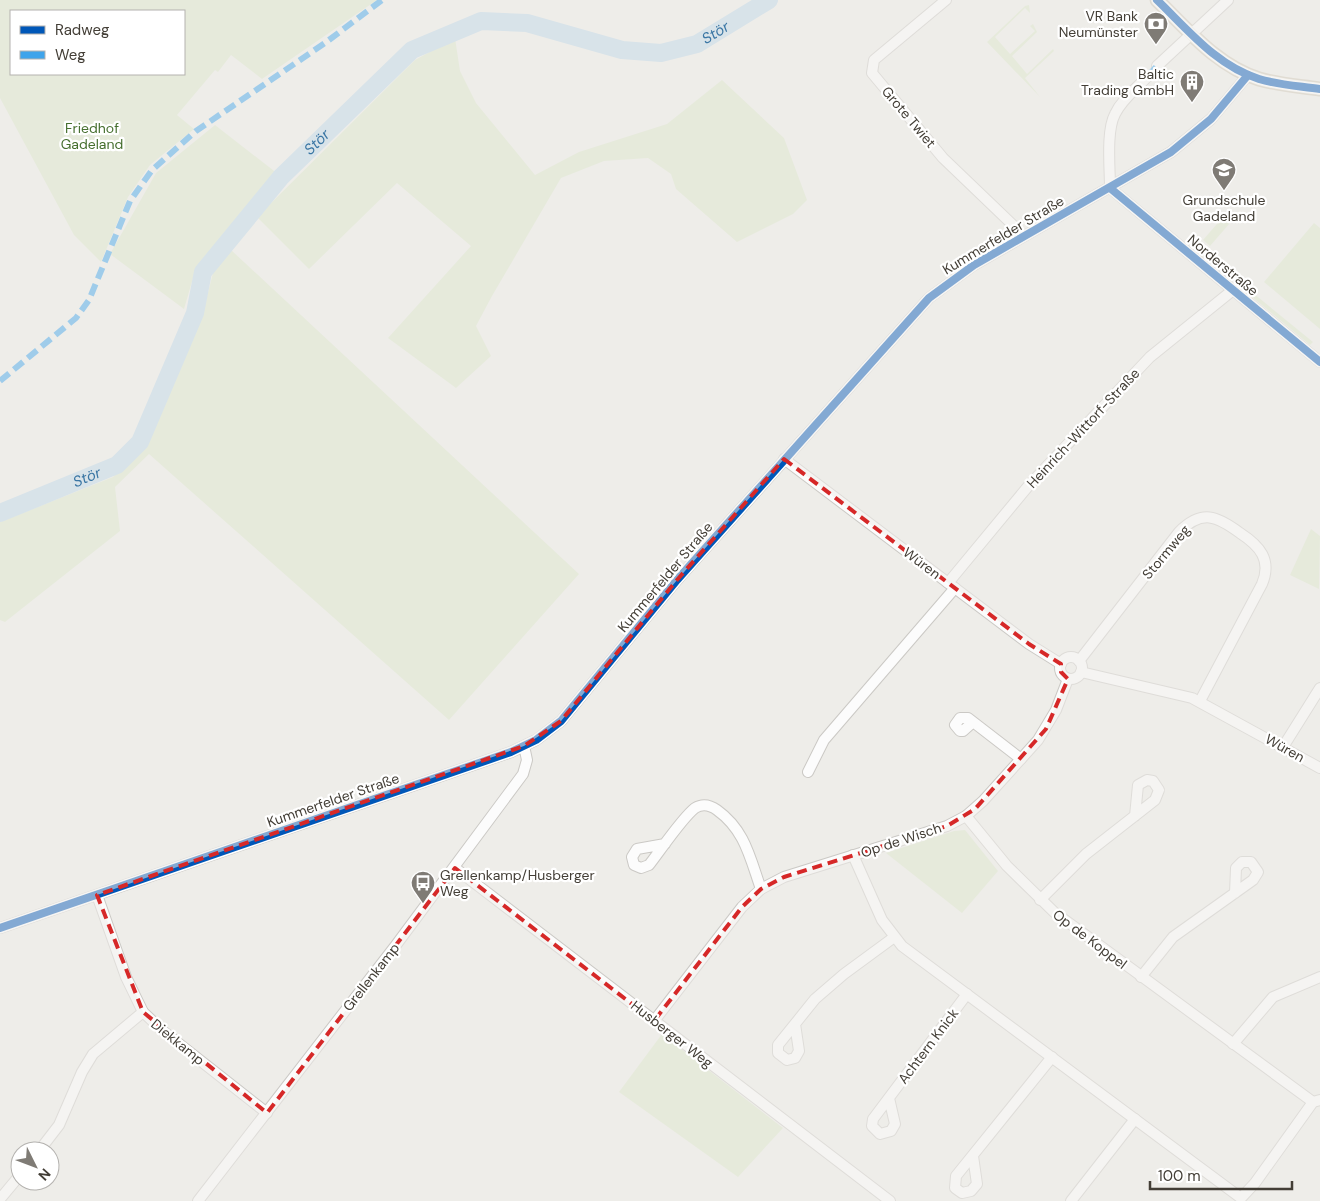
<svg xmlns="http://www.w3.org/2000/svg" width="1320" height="1201" font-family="'DM Sans',sans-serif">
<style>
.green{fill:#dbe7cb;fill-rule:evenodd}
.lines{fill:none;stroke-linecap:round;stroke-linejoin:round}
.river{stroke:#bcd7e9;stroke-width:18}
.minor-casing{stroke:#cbc9c5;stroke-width:12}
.major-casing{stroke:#cfc8b8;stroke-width:15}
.minor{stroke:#fcfcfc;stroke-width:10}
.major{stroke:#efece4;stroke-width:12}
.quiet{stroke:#3fa4eb;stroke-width:6;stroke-dasharray:12 6;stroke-linecap:butt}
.cycleway-casing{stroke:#fff;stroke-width:11}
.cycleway{stroke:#0057b8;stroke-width:8}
.marked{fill:none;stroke:#d62828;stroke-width:4;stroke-dasharray:10 6;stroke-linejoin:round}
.labels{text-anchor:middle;stroke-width:4.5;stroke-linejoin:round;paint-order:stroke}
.poi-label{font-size:14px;fill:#433e36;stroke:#fff;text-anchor:end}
.street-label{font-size:14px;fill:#433e36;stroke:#fff}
.park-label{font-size:14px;fill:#466f2f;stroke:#fff}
.water-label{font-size:15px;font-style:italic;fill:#3a76a4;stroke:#fff}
</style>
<rect width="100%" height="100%" fill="#eeede9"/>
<g class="green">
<path d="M0,0H377L262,79L231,55L218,72L215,70L177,115L194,129L150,165L128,197L101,262L74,235L0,98ZM11,11H184V74H11Z"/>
<path d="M1029,5L1030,13L1025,8L995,37L1010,54L1035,31L1030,26L1033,24L1037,32L1012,56L1027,74L1053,49L1054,51L1025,78L1040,97L987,42L1025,6Z"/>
<path d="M455,38L460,71L476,103L535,175L579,152L667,124L722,80L784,138L807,200L793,214L737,242L676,189L671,174L648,158L604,161L561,178L492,296L476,326L491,356L456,388L388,338L471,246L397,183L309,269L257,217L415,60Z"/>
<path d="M215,125L278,174L196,268L184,309L110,254L156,173Z"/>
<path d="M1223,217L1230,223L1210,246L1203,240Z"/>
<path d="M1314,223L1320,228V329L1264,282Z"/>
<path d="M230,249L579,574L449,720L149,454L115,487L120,531L5,622L0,620V522L113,477L142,447L203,312L214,269Z"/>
<path d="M1208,249L1248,283L1243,289L1202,256Z"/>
<path d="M1253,293L1313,342L1310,345L1251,296Z"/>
<path d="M1311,529L1320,536L1319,589L1290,575Z"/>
<path d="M965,830L998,871L962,913L886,853L954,831Z"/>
<path d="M662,1034L783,1128L738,1177L619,1092Z"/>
</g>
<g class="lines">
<path class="river" id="s1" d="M0,513L117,465L140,442L195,313L203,272L281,177L412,50L481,21L527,23L622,50L661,53L697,44L769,0"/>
<defs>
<g id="minor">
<path d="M946,0L874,60L872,73L943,158L1017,229L1021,237"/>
<path d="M1157,66L1228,0"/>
<path d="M1110,188L1320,362"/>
<path d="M1110,188C1110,168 1106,131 1115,114C1122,99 1137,88 1148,76"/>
<path d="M784,459L1029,644L1061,664"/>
<path d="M948,583L1030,484L1150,357L1233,290"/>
<circle cx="1071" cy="668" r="11"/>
<path d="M1079,661L1179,532C1202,509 1217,516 1240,533C1260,546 1272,560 1262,584L1200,701"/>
<path d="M1081,672L1192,698L1320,768"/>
<path d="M973,722L963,731H960L955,725L960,718H968L1021,759"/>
<path d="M1283,747L1320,688"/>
<path d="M808,772L824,740L955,588"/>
<path d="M966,816L1007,866L1054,912L1313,1102"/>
<path d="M665,844L637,849L632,857L634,865L641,868L649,865C660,851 682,818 695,808C703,803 710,805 717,810C745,830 750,858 761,889"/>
<path d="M853,855L882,920L902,946L1241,1198L1255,1183L1313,1102L1320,1100"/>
<path d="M455,868L890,1201"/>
<path d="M97,895L126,977L143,1012L164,1032L267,1113"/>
<path d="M1040,900L1086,854L1155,800L1159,790L1153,781L1147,780L1138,785L1135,816"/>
<path d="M0,928L511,752L536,740L561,721L677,580L929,298L974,265L1171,152L1211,119L1248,75"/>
<path d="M1141,977L1173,937L1253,880L1258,872L1251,862H1242L1236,868L1235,893"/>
<path d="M654,1021L742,907L761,889L784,877L947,826L966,816L983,801L1038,740L1056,710L1068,679"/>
<path d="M795,1024L799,1051L795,1058L787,1060L778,1053V1045L815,999L844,974L893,938"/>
<path d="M1233,1044L1273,997L1320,977"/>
<path d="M889,1098L895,1124L891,1131L880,1134L872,1126L873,1119L967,994"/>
<path d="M39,1151L59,1125L82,1072L93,1054L143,1012"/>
<path d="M973,1156L977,1184L971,1191L962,1193L955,1188L956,1176L1052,1057"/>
<path d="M0,1199L20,1175"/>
<path d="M198,1201L396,945L523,774L527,760L524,746"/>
<path d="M1071,1201L1135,1119"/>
</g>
<path id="major" d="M1157,0C1188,30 1217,66 1259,79C1279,85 1300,86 1320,89"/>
</defs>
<use href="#minor" class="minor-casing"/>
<use href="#major" class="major-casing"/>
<use href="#minor" class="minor"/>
<use href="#major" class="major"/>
<g class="quiet">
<path d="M1148,76L1157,66"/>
<path d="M0,381L76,318L89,300L130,201L152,170L196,131L325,43L382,0"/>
</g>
<defs>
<g id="cycleway">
<path d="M1157,0C1188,30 1217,66 1259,79C1279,85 1300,86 1320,89"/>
<path d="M1110,188L1320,362"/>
<path d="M0,928L511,752L536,740L561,721L677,580L929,298L974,265L1171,152L1211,119L1248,75"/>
</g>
</defs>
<use href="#cycleway" class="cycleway-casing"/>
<use href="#cycleway" class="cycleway"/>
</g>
<path d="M0 0H1320V1201H0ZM784,459L1029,644L1061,664V672L1068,679L1046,729L975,809L947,826L784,877L761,889L742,907L654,1021L455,868L267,1113L143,1012L97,895L524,746L561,721L677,580Z" fill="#eeede9" fill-opacity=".55" fill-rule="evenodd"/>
<path class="marked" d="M784,459L1029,644L1061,664V672L1068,679L1046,729L975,809L947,826L784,877L761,889L742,907L654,1021L455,868L267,1113L143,1012L97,895L524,746L561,721L677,580Z"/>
<defs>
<symbol id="bank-pin" viewBox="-11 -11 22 30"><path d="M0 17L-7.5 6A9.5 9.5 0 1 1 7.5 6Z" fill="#7f7b75" stroke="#fff"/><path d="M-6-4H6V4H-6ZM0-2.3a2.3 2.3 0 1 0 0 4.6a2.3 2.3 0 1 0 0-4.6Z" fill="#fff"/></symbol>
<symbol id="building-pin" viewBox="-11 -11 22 30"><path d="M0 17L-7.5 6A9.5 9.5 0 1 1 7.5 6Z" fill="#7f7b75" stroke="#fff"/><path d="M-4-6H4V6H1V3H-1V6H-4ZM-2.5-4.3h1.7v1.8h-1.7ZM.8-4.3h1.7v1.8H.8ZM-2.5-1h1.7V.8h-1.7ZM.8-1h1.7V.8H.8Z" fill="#fff"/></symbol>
<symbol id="school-pin" viewBox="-11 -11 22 30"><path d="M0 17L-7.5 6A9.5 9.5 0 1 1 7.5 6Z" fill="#7f7b75" stroke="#fff"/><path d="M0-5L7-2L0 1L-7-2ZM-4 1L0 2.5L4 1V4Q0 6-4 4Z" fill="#fff"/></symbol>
<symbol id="bus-pin" viewBox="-11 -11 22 30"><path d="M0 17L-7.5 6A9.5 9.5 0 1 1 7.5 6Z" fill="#7f7b75" stroke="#fff"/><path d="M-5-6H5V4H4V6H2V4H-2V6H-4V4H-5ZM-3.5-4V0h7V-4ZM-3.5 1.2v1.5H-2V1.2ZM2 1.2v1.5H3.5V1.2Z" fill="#fff"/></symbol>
</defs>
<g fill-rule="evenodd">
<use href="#bank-pin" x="1142" y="10" width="28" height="38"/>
<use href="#building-pin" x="1178" y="68" width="28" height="38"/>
<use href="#school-pin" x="1210" y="156" width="28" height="38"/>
<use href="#bus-pin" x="409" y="869" width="28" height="38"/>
</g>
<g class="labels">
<g class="poi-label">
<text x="1138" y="21">VR Bank<tspan x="1138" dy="16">Neumünster</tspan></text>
<text x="1174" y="79">Baltic<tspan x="1174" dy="16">Trading GmbH</tspan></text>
<text x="1224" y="205" text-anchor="middle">Grundschule<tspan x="1224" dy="16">Gadeland</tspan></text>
<text x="440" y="880" text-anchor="start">Grellenkamp/Husberger<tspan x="440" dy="16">Weg</tspan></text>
</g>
<g class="street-label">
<text transform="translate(909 117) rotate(50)" y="5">Grote Twiet</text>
<text transform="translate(1003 235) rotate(-31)" y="5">Kummerfelder Straße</text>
<text transform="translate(1223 265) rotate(40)" y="5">Norderstraße</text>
<text transform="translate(1083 428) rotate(-47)" y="5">Heinrich-Wittorf-Straße</text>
<text transform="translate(1166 552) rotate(-50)" y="5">Stormweg</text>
<text transform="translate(922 563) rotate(37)" y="5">Würen</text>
<text transform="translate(665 577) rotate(-50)" y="5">Kummerfelder Straße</text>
<text transform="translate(1285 748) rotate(29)" y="5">Würen</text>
<text transform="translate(333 800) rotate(-19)" y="5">Kummerfelder Straße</text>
<text transform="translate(901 840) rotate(-18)" y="5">Op de Wisch</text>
<text transform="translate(1090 939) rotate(37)" y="5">Op de Koppel</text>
<text transform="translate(371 977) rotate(-52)" y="5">Grellenkamp</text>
<text transform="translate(672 1034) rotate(38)" y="5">Husberger Weg</text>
<text transform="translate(178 1042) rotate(39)" y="5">Diekkamp</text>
<text transform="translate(928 1046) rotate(-53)" y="5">Achtern Knick</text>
</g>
<g class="park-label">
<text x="92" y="133">Friedhof<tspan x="92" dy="16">Gadeland</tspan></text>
</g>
<g class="water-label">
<text dy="5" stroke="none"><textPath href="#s1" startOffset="964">Stör</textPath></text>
<text dy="5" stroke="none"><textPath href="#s1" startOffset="514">Stör</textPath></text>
<text dy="5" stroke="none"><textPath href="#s1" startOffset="94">Stör</textPath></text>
</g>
</g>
<rect x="10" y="10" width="175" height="65" fill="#ffffff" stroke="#b4b2af"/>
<rect x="20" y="26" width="25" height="8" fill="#0057b8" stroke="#b4b2af"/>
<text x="55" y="35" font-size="15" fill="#433e36">Radweg</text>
<rect x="20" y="51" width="25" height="8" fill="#3fa4eb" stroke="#b4b2af"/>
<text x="55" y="60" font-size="15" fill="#433e36">Weg</text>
<g transform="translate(35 1166) rotate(132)"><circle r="24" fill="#ffffff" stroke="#b4b2af"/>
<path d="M0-4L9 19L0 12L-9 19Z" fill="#7f7b75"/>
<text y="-8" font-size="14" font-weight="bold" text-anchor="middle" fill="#433e36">N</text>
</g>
<path d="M1150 1181v8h142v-8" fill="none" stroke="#433e36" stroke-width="2.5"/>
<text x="1158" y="1181" font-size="15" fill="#433e36" stroke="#ffffff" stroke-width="4" paint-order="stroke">100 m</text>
</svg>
